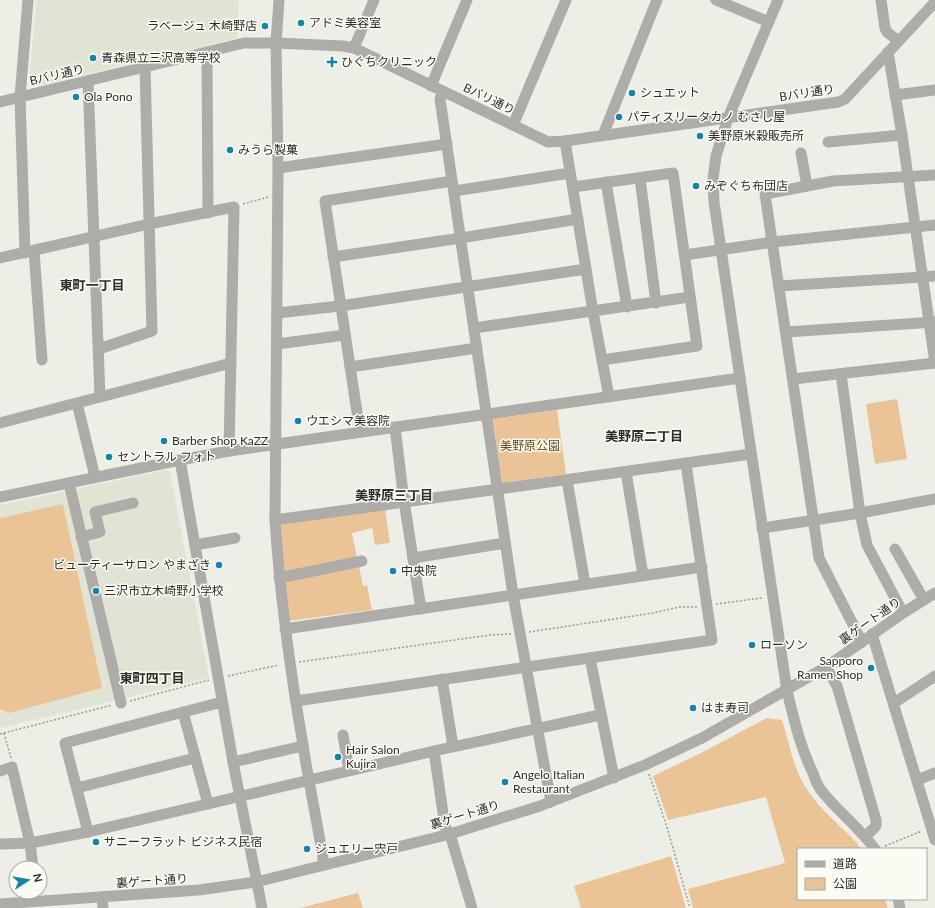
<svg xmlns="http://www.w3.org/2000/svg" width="935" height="908" font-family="Lato,'Noto Sans JP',sans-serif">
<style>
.built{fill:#e1e4d4}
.green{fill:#eac497}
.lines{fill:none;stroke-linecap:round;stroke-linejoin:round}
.path{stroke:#9a9b94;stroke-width:1.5;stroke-dasharray:2 2;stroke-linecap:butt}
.minor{stroke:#adaca8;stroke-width:11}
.poi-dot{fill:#1882ab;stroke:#fafcf3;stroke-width:1.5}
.labels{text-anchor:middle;stroke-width:3;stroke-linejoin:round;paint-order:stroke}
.poi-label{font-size:12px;fill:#2c2d29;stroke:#fafcf3;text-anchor:start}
.street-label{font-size:12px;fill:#2c2d29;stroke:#fafcf3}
.park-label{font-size:12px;fill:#6b481a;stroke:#fafcf3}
.neighbourhood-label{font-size:13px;font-weight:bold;fill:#2c2d29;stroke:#fafcf3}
</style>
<rect width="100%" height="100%" fill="#edefe6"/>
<g class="built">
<path d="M37,0H239L237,38L38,86L29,77Z"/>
<path d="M166,470L170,472L209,678L0,728V505Z"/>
</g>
<g class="green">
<path d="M897,399L907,459L875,464L866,404Z"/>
<path d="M557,410L566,474L502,483L493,419Z"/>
<path d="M63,504L102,688L9,713L0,709V518Z"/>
<path d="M385,508L390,543L375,545L372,528L352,533L363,586L367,585L372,610L288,621L280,525Z"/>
<path d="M767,718L782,720C788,739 792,761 801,779C813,804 838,823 856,842L861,849H798V899H885L888,908H693L688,889L785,863L766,797L668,820L653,776L701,753Z"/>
<path d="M671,856L686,908H581L574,886Z"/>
<path d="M358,893L363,908H300Z"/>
</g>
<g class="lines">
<g class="path">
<path d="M243,204L268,197"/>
<path d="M716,604L762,598"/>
<path d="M529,632L653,613L679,607H697"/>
<path d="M299,662L490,635L511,634"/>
<path d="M228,676L279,665"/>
<path d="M130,701L209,680"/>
<path d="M4,733L11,758"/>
<path d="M0,734L112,705"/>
<path d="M649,774L667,827L690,908"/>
<path d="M885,846L922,831"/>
</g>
<g class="minor">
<path d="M279,0L276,43L278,168L275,520C280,596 290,670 303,745C309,785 318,825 324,865"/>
<path d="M716,0L769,22"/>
<path d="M881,0L885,28L887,32L898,41"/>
<path d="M354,48L374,0"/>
<path d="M207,52L208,213"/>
<path d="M888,52L902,135L935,363"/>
<path d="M88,81L100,397"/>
<path d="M431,86L467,0"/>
<path d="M443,92L440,99L513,595L551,802"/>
<path d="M895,95L935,90"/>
<path d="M0,102L244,43H276L343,46L354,48L548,142L565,141L838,102L845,99L935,2"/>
<path d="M513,125L566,0"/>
<path d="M603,135L657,0"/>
<path d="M565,141L593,312L609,397"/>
<path d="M828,142L902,135"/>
<path d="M801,153L807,186"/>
<path d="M278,168L447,144"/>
<path d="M640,178L656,303"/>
<path d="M606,182L627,307"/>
<path d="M573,187L673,173L697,346L602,360"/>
<path d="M454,191L570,173"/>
<path d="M34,251L42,360"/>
<path d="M25,253L20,97L28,0"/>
<path d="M685,255L773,242L935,225"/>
<path d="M333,257L461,238L578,219"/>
<path d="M0,258L149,224L234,207L229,451"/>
<path d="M779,286L923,277L935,276"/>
<path d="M277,313L340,306L586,269"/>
<path d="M474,328L690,297"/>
<path d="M786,332L935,322"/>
<path d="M277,344L345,335"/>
<path d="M99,349L152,331L145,67"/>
<path d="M350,367L477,348"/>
<path d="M841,374L860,513L867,545L903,613"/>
<path d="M740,378L787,691C794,719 800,747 813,773C815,779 817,785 821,790C837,811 859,827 875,849"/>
<path d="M793,379L935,363"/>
<path d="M77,403L95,477"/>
<path d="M0,423L231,363"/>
<path d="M395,427L404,501L421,609"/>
<path d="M360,432L325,201L452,181"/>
<path d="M180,460L233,762L262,908"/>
<path d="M626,472L643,575"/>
<path d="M567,480L585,584"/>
<path d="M69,483L121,703"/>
<path d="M0,497L180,460L229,451L740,378L714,202L713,179L716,156L728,118L778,0"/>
<path d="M275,520L751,454"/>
<path d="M762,528L860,513L935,499"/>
<path d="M81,537L100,532L95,512L133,503"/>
<path d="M195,545L235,538"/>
<path d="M895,549L924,600"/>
<path d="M413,558L505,543"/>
<path d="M279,578L362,561"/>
<path d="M285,629L702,567"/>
<path d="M872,634L935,840"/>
<path d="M862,642L819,558L765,194L833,181L935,175"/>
<path d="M590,658L614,778"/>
<path d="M826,667L837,686L876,820V826L866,836"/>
<path d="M442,679L453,746"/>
<path d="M296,701L712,640L686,464"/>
<path d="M894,703L935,676"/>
<path d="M183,712L208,804"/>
<path d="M343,735L349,770"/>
<path d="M434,751L445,827L450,834L472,908"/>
<path d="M233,762L303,746"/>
<path d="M0,771L12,767L30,843L33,868"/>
<path d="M917,780L935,773"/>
<path d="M77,788L195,758"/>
<path d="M88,832L65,743L222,702"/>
<path d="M0,844L30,843L88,832L434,751L600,715"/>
<path d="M102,897L103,908"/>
<path d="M898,899L900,908"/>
<path d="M0,904L199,890L256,882L450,834L540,806L645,765L702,738L826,667L903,613L935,593"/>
</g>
</g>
<g class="poi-dot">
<circle cx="301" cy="23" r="4"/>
<circle cx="265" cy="26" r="4"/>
<circle cx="93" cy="58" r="4"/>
<path d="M330 56h4v4h4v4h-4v4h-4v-4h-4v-4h4z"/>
<circle cx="632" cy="93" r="4"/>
<circle cx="76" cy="97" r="4"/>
<circle cx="619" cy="117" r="4"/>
<circle cx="700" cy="136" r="4"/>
<circle cx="230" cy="150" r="4"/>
<circle cx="696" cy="186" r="4"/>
<circle cx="298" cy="421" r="4"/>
<circle cx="164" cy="441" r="4"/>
<circle cx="109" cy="457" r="4"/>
<circle cx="219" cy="565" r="4"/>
<circle cx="393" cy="571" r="4"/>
<circle cx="96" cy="591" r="4"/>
<circle cx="752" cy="645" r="4"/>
<circle cx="871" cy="668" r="4"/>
<circle cx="693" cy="708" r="4"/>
<circle cx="338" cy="757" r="4"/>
<circle cx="505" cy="782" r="4"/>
<circle cx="96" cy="842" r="4"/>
<circle cx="307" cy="849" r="4"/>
</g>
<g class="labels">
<g class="poi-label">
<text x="309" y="27">アドミ美容室</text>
<text x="257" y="30" text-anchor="end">ラベージュ 木崎野店</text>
<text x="101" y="62">青森県立三沢高等学校</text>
<text x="341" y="66">ひぐちクリニック</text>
<text x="640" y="97">シュエット</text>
<text x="84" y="101">Ola Pono</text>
<text x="627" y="121">パティスリータカノ むさし屋</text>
<text x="708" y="140">美野原米穀販売所</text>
<text x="238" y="154">みうら製菓</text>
<text x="704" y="190">みぞぐち布団店</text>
<text x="306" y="425">ウエシマ美容院</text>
<text x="172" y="445">Barber Shop KaZZ</text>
<text x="117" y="461">セントラル フォト</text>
<text x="211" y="569" text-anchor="end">ビューティーサロン やまざき</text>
<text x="401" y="575">中央院</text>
<text x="104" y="595">三沢市立木崎野小学校</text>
<text x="760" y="649">ローソン</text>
<text x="863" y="665" text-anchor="end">Sapporo<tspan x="863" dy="14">Ramen Shop</tspan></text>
<text x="701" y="712">はま寿司</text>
<text x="346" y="754">Hair Salon<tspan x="346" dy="14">Kujira</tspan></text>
<text x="513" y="779">Angelo Italian<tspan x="513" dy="14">Restaurant</tspan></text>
<text x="104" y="846">サニーフラット ビジネス民宿</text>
<text x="315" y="853">ジュエリー宍戸</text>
</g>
<g class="street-label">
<text transform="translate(57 75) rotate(-13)" y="4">Bバリ通り</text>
<text transform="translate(807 93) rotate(-9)" y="4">Bバリ通り</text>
<text transform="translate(489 99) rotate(26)" y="4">Bバリ通り</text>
<text transform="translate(870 621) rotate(-35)" y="4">裏ゲート通り</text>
<text transform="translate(465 815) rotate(-17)" y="4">裏ゲート通り</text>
<text transform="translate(152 881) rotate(-4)" y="4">裏ゲート通り</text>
</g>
<g class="park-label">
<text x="530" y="450">美野原公園</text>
</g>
<g class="neighbourhood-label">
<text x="92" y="290">東町一丁目</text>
<text x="644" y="441">美野原二丁目</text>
<text x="394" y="500">美野原三丁目</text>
<text x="152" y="683">東町四丁目</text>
</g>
</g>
<rect x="797" y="848" width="130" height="52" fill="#fafcf3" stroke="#a8a9a2"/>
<rect x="805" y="861" width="20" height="6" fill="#adaca8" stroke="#a8a9a2"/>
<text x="833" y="868" font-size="12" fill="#2c2d29">道路</text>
<rect x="805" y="878" width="20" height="12" fill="#eac497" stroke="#a8a9a2"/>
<text x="833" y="888" font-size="12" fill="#2c2d29">公園</text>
<g transform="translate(28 880) rotate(78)"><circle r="19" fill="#fafcf3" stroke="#a8a9a2"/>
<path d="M0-3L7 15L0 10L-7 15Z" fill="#1882ab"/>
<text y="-6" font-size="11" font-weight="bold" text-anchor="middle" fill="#2c2d29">N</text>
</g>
</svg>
